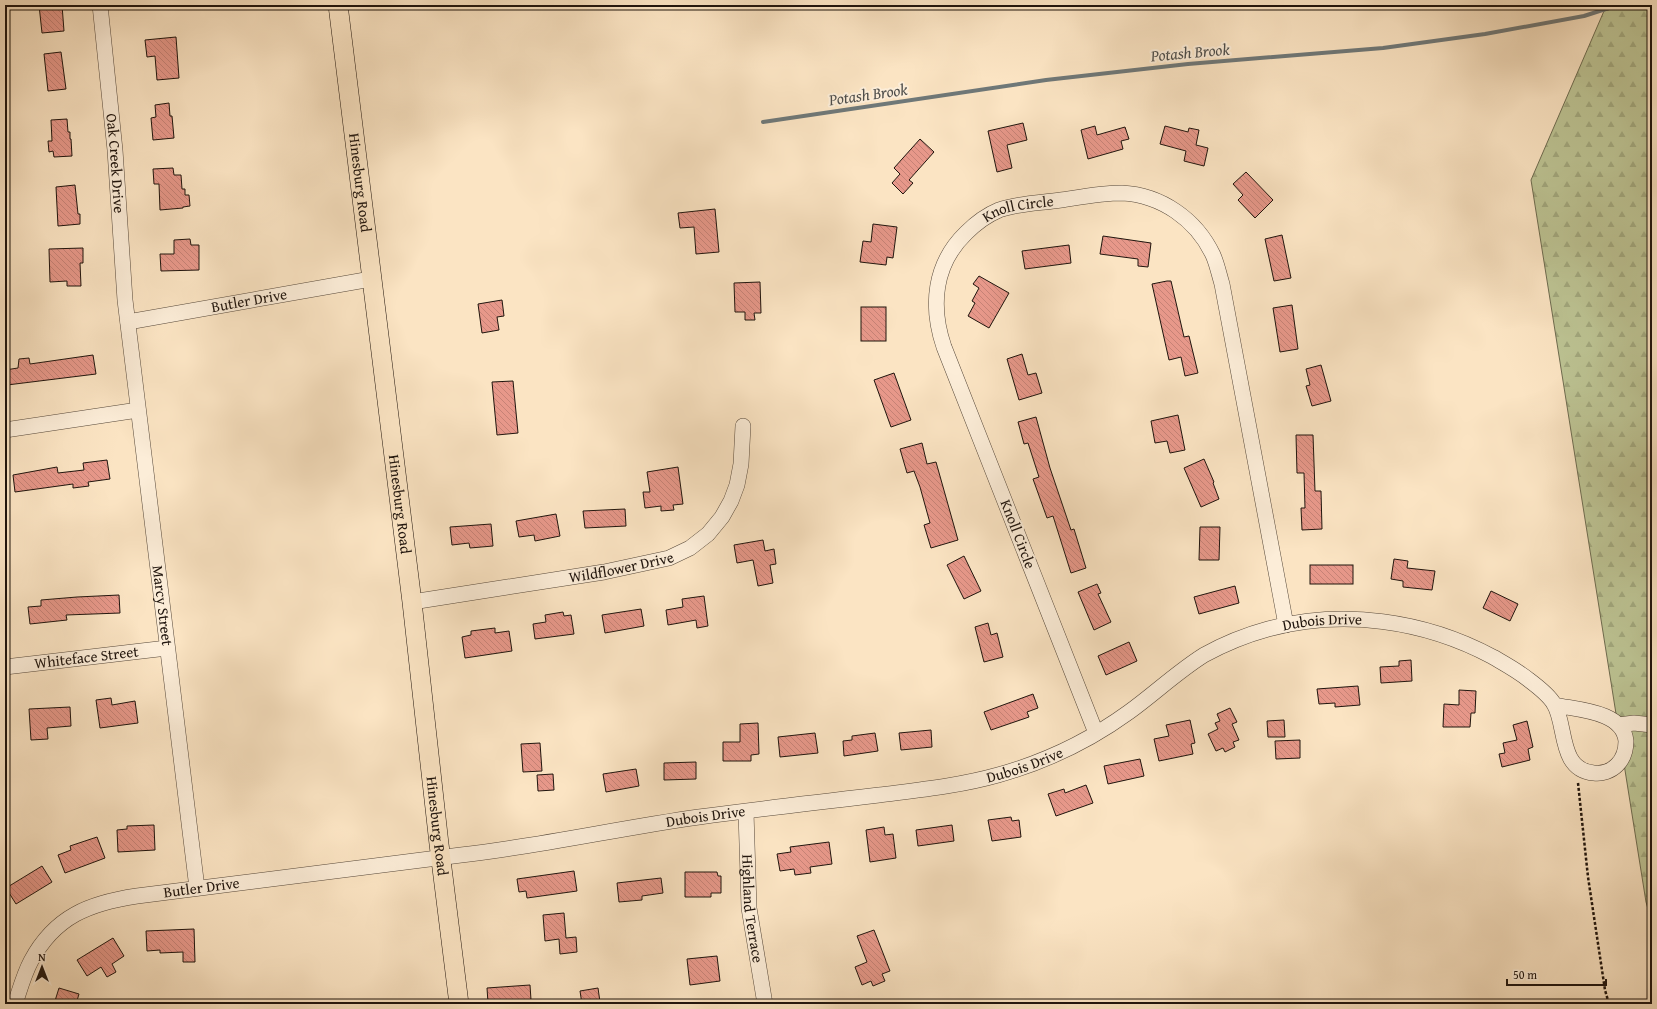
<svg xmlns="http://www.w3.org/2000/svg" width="1657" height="1009" font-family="'Gentium Book Plus',serif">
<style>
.forest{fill:url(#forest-firs);stroke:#6e6c50}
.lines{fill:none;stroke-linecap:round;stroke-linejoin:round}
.stream{stroke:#6f7878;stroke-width:4}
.building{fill:url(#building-back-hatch);stroke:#1f140d}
.minor-casing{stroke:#56483a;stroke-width:16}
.major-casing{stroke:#1f140d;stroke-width:20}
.path{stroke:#1f140d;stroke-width:2.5;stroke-dasharray:3 2;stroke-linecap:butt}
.minor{stroke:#fcedd8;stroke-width:15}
.major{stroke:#fbe4c3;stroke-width:19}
.labels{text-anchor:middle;stroke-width:4;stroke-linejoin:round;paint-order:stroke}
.street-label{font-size:15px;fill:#1f140d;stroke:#fcedd8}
.water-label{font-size:16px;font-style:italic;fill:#4e4e4b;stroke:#fcedd8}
</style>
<defs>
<pattern id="forest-firs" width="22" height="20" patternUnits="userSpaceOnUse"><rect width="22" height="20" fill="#bdc494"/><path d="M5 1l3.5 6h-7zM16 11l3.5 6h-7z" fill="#a2a87e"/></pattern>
<pattern id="building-back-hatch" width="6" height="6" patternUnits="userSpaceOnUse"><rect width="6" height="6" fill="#e7988a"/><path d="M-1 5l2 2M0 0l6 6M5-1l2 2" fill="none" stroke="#c68276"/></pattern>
</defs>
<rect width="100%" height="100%" fill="#fbe4c3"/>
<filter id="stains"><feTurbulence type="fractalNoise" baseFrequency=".005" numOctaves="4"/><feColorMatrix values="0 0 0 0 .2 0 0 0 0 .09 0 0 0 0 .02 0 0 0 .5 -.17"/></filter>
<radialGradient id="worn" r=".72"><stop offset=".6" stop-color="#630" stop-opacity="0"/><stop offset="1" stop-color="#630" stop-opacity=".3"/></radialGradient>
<path class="forest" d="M1627,5H1652V923L1646,902L1531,180L1604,11Z"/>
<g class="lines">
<path class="stream" d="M763,122L1046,80L1188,64L1383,48L1485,34L1584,16L1618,5"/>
</g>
<g class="building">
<path d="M39,5H62L64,31L42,33Z"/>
<path d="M176,37L179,78L157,80L155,56L147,57L145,40Z"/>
<path d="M61,52L66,89L48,91L44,54Z"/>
<path d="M169,103L170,116H172L174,138L153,140L151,118L156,117L155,105Z"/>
<path d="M67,119L68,132H70V139H71L72,156L54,157L53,151L49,152L48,141H52L51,120Z"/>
<path d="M1023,123L1027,140L1007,145L1012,168L997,172L988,131Z"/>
<path d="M1095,126L1097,135L1125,127L1129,139L1121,141L1123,149L1088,159L1081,130Z"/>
<path d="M1165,126L1188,132L1189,128L1199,130L1196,145L1208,148L1204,166L1184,161L1186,151L1160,144Z"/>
<path d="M920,139L934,152L909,180L913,183L903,194L892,183L900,174L894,168Z"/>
<path d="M173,168L174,175H181L182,189H185V195H189L190,206L183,207V208L160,210L159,184H154L153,169Z"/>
<path d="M1246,172L1273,200L1255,218L1238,200L1243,195L1233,184Z"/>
<path d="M75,185L78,214H80V224L58,226L56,187Z"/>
<path d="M715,209L719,252L696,254L694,227L680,228L678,213Z"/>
<path d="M873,224L897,227L893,258L887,257L886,265L860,262L863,241L871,242Z"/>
<path d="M1282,235L1291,278L1274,281L1265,239Z"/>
<path d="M1103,236L1151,243L1148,267L1138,266V259L1100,254Z"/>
<path d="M190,239L191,245H199V270L161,271L160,254H174V240Z"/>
<path d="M1069,245L1071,263L1025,269L1022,251Z"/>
<path d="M83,248V263H80L81,286H67V281L50,282L49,249Z"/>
<path d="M979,276L1009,293L989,328L968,316L975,303L972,301L979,288L973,284Z"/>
<path d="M1167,281H1171L1184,337L1189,336L1198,373L1185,376L1181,357L1169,360L1152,284Z"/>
<path d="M760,282L761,313H754L755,320H745V312H735L734,283Z"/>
<path d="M502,300L504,316L497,317L499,330L482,333L478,304Z"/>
<path d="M1292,305L1298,349L1280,352L1273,308Z"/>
<rect x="861" y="307" width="25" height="34"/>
<path d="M1022,354L1028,375L1036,373L1042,393L1019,400L1007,359Z"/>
<path d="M93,355L96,374L7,385L5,370L18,368L19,359L29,358L30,364Z"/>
<path d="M1321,365L1331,401L1312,406L1306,386L1310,385L1306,369Z"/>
<path d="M894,373L911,420L891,427L874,380Z"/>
<path d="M513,381L518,433L497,435L492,382Z"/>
<path d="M1178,415L1185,450L1170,453L1167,441L1155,443L1151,421Z"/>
<path d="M1036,417L1050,468L1071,530L1074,529L1086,568L1071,573L1053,516L1047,518L1033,479L1039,477L1028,443L1024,444L1018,422Z"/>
<path d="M1296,435H1313L1315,491H1321L1322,529L1302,530L1301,508H1305L1304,473H1297Z"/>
<path d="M922,443L927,464L936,462L958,540L931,548L924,525L930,523L920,487L914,471L907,473L900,449Z"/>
<path d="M1204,459L1214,482L1213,483L1219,499L1201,507L1184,468Z"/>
<path d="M107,460L110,479L88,482L89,486L73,488V484L15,492L13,475L57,467L58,473L84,470L83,463Z"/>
<path d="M678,467L683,504L673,505L674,510L661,511V506L645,508L643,492H650L647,472Z"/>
<path d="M625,509L626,526L585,528L583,511Z"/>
<path d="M556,514L560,536L535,541L534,535L519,537L516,521Z"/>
<path d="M491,524L493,546L470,548L469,543L452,545L450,527Z"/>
<path d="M1200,527H1220L1219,560H1199Z"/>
<path d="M763,540L765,551L774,549L776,564L770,565L773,583L758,586L753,560L737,563L734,545Z"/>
<path d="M964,556L981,591L964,599L947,565Z"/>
<path d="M1394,559L1408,561L1407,568L1435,571L1432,590L1403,587V581L1391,579Z"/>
<rect x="1310" y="565" width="43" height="19"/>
<path d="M1097,584L1101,593L1098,594L1111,622L1094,630L1078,592Z"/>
<path d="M1235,586L1239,603L1199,614L1194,597Z"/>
<path d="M1491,591L1518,604L1510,621L1483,608Z"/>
<path d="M119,595L120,613L66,615L67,620L30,624L28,607L41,606V600L77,597Z"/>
<path d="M704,596L708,626L697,628L696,620L668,625L666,610L683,607L682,599Z"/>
<path d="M641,609L644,626L605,633L602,615Z"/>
<path d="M563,612L564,616L571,615L574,634L535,639L533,624L546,622L545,615Z"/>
<path d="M988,623L991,635L997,633L1003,657L984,662L975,627Z"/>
<path d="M495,628V633L509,631L512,651L465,658L462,637L471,635V631Z"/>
<path d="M1129,642L1137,661L1106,675L1098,656Z"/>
<path d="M1411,660L1412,681L1381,683L1380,667L1399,666V661Z"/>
<path d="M1358,686L1360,705L1335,707V703L1319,704L1317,689Z"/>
<path d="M1459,690L1476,691L1475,713H1471L1470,727H1443L1444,704L1459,705Z"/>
<path d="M1033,694L1038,708L1027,712L1029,717L991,730L984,712Z"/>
<path d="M111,698L112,705L135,701L138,723L100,728L96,700Z"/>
<path d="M70,707L71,726L47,728L48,739L31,740L29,709Z"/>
<path d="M1230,708L1237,722L1232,724L1239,740L1233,742L1235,747L1225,752L1223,748L1216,751L1208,734L1218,729L1215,723L1220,721L1217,714Z"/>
<path d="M1190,720L1195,743L1191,744L1193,754L1159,761L1154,739L1169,736L1166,725Z"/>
<path d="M1284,720L1285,737H1268L1267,721Z"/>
<path d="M1527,721L1533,747L1528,749L1530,760L1502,767L1499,754L1505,753L1503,743L1517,740L1513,725Z"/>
<path d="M758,723L759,754L751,755V761H723V742H740V724Z"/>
<path d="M931,730L932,747L901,750L899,733Z"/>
<path d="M815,733L818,753L780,757L778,737Z"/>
<path d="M875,733L878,751L844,756L843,741L852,740V736Z"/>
<path d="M1300,740V758L1276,759L1275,741Z"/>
<path d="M540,743L542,771L523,772L521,744Z"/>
<path d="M1140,759L1144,776L1108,784L1104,766Z"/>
<path d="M696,762V779L664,780V763Z"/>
<path d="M636,769L639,786L606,792L603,774Z"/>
<path d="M553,774L554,790L538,791L537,775Z"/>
<path d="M1086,785L1093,803L1056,816L1048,794L1064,789L1065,793Z"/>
<path d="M1011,817L1012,821L1019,820L1021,837L992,841L988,820Z"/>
<path d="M154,825L155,850L118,852L117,830L127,829V826Z"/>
<path d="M952,825L954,841L918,846L916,830Z"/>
<path d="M884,827L885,835L893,834L896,858L870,862L866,830Z"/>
<path d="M97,837L105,858L65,873L58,855L71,850L70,846Z"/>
<path d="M829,842L832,864L810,867L811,873L795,875L794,869L780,871L777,854L791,852L790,847Z"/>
<path d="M42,866L52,882L16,904L6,888Z"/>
<path d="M574,871L577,891L527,898L526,891L519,892L517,879Z"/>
<path d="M685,872H717L718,876H721V893H711V897H685Z"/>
<path d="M661,878L663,893L642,896V900L619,902L617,883Z"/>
<path d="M564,913L566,938L576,937L577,952L560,954L559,939L545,941L543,915Z"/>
<path d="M194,929L195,962H183V952L160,953V950L147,951L146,931Z"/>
<path d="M874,930L890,971L882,974L885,981L873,986L871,981L862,985L855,967L867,962L857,936Z"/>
<path d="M113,938L124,956L112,964L116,972L107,977L101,967L87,976L77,960Z"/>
<path d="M717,956L720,981L690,985L687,959Z"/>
<path d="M530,985L531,1000L488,1003L487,988Z"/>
<path d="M59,988L79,994L76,1004H54Z"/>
<path d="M598,988L600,1002L582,1004L580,991Z"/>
</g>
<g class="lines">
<defs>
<g id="minor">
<path id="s1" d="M100,5L115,150L125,300L197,888"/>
<path id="s2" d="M128,322L371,279"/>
<path d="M5,430L138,410"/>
<path id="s3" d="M412,602L604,572L669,558L690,548L708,534L722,517L731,501L737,485L741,464L743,426"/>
<path id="s4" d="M5,667L167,648"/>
<path d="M1619,725L1634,723L1652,725"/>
<path id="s5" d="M1096,733L944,347C930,306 934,264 966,233C975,224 987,215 999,210C1018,203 1041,203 1061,200C1081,197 1102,193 1122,193C1161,195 1196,219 1213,255C1217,264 1219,274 1222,284L1286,625"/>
<path id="s6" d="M746,812L749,908L765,1004"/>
<path id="s7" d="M15,1004C20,989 24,974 31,961C55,916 90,903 137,896C245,882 353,868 461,855C541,846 620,828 699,817C759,809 819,802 879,795C918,790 959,786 998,775C1045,762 1089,741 1129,712C1154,694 1177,672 1204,655C1224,644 1246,635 1268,629C1343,609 1424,620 1493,657C1505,664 1518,671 1529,680C1537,686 1549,695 1554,704C1567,725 1558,770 1594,773C1602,774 1611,771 1617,765C1623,759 1626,750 1626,741C1623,711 1578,710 1555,705"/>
</g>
<g id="major">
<path id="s8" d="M338,5L412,602L439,844L459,1004"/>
</g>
</defs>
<use href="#minor" class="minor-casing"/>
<use href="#major" class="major-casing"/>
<path class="path" d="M1578,783L1588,877L1605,990L1609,1004"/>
<use href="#minor" class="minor"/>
<use href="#major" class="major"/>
</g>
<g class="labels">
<g class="street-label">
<text dy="5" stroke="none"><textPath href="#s1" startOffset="159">Oak Creek Drive</textPath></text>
<text dy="5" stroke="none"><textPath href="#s8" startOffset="179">Hinesburg Road</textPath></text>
<text dy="5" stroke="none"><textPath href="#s5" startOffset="597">Knoll Circle</textPath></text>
<text dy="5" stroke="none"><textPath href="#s2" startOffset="123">Butler Drive</textPath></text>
<text dy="5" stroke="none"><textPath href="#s8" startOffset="503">Hinesburg Road</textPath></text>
<text transform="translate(1018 534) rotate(69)" y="5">Knoll Circle</text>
<text dy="5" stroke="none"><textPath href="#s3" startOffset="212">Wildflower Drive</textPath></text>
<text dy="5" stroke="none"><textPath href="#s1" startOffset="604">Marcy Street</textPath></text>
<text dy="5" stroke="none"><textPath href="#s7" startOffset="1410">Dubois Drive</textPath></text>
<text dy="5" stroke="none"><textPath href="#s4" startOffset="82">Whiteface Street</textPath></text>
<text dy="5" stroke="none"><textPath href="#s7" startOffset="1074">Dubois Drive</textPath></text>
<text dy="5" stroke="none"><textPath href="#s7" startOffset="750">Dubois Drive</textPath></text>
<text dy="5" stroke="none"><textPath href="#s8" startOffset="827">Hinesburg Road</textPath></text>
<text dy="5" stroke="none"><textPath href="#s7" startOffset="241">Butler Drive</textPath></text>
<text dy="5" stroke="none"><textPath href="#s6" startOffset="97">Highland Terrace</textPath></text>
</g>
<g class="water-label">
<text transform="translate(1190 52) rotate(-5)" y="6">Potash Brook</text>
<text transform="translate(868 94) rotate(-8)" y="6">Potash Brook</text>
</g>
</g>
<rect width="1657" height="1009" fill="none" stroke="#fbe4c3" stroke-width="20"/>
<rect x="6" y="6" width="1645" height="997" fill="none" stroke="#1f140d" stroke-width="2"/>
<rect x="10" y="10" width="1637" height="989" fill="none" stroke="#1f140d"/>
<g transform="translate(42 967)" stroke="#fcedd8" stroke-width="3" paint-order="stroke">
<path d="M0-3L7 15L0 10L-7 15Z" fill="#1f140d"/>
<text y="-6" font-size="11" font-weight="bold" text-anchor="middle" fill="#1f140d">N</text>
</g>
<path d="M1507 979v6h99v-6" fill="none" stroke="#1f140d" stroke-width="2"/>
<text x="1513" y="979" font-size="12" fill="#1f140d" stroke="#fcedd8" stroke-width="3" paint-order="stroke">50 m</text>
<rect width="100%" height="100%" filter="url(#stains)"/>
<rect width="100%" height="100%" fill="url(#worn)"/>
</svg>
